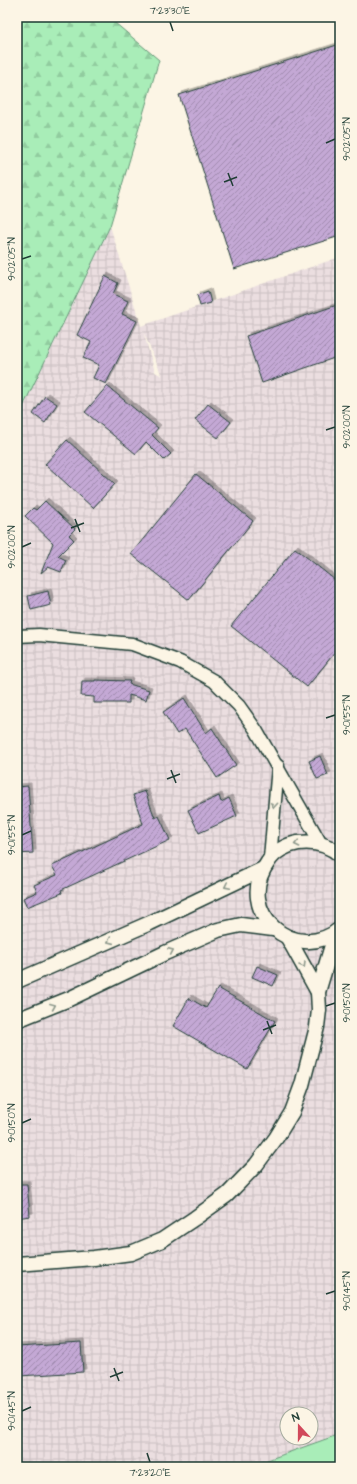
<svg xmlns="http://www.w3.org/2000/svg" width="357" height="1484" font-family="'Architects Daughter',sans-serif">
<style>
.industrial{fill:url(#industrial-grid);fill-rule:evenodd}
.green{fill:#a9edb8;stroke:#649576}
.forest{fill:url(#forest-firs);stroke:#649576}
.building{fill:url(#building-hatch);stroke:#1f3d34;filter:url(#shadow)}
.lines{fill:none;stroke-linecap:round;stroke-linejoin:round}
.minor-casing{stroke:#1f3d34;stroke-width:15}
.tertiary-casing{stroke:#1f3d34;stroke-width:17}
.minor{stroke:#fcf5e5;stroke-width:12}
.tertiary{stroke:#fcf5e5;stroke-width:14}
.oneway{stroke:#8e998c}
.ticks{fill:none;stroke:#1f3d34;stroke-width:1.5}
.neatline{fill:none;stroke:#1f3d34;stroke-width:1.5}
.ticks-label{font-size:10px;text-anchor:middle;fill:#1f3d34}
</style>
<defs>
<pattern id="industrial-grid" width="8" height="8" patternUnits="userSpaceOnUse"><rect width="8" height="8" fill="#ebdee0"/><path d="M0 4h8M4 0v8" fill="none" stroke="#c9bfc1"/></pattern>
<pattern id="forest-firs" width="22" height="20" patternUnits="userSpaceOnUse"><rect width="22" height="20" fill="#a9edb8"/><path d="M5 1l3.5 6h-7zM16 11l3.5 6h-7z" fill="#91cc9f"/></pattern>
<pattern id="building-hatch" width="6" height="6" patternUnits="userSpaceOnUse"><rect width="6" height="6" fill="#c4a8d5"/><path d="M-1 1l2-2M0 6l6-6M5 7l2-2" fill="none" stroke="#9f8aae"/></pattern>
<filter id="shadow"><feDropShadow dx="3" dy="-3" stdDeviation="0" flood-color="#0004"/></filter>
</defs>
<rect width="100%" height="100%" fill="#fcf5e5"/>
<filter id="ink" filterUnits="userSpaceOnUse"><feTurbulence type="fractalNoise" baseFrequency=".025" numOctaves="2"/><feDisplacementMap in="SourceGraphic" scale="8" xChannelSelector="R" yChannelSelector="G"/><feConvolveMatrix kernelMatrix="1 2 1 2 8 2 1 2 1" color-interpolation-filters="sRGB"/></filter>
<g filter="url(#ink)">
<path class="industrial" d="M110,226L141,326L340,257V1434L248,1467H17V419ZM143,331L162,376L155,372ZM287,1414H311V1438H287Z"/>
<path class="green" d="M340,1434V1467H248Z"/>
<path class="forest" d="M17,17H108L159,60L110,226L17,419Z"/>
<g class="building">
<path d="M337,45L340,56V236L234,269L179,95Z"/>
<path d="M105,276L118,283L113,294L128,301L122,314L137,321L106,384L93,378L99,365L83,358L91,342L77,335Z"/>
<path d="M208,291L211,303L200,306L197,295Z"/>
<path d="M340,304V356L262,383L246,336Z"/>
<path d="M107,386L158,428L152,435L171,454L164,460L146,442L136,454L85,412Z"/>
<path d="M45,396L57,404L45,423L33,414Z"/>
<path d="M208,404L231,422L218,438L195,420Z"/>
<path d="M67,440L115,484L93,508L45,464Z"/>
<path d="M196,474L253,521L189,600L131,554Z"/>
<path d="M45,501L75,529L69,535L74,540L58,556L66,560L61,572L48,567L41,573L53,543L25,516L33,508L36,510Z"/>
<path d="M295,548L340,584V646L307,687L231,626Z"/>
<path d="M48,591L51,605L31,610L28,596Z"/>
<path d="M95,680L130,681L129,684L149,690L146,700L129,695V703H94V697L81,696L82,681H95Z"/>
<path d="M184,698L206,733L212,728L236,765L217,778L185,729L177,734L163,712Z"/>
<path d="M320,756L328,775L317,779L309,761Z"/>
<path d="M28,786L33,853L17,854V787Z"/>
<path d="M145,791L155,818L159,816L170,840L61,890L62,893L27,907L23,898L37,892L34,885L57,875L52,866L143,824L133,795Z"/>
<path d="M219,796L221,802L229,798L237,816L199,833L188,810Z"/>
<path d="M257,966L278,975L273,986L252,977Z"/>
<path d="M218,988L275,1021L247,1069L173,1026L189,998L206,1008Z"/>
<path d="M17,1184H27L30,1216L17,1218Z"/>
<path d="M81,1343L83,1372L19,1376L17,1347Z"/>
</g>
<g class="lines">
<defs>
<g id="minor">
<path d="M17,636L39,635L132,644L180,662L214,681L239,706L256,730L321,844"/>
<path d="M270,858L278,766"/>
</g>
<g id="tertiary">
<path d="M340,929C294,966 233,911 268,862C274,852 286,845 298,843C313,841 328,844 340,855"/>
<path d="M288,938L318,992"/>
<path d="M17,981L150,923L263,869"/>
<path d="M17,1020L69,999L165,953L218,930L241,925L273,929"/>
<path d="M17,1264L94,1258L131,1253L162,1240L195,1218L227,1195L256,1165L276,1138L292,1112L302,1085L317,1027L319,1010L318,992L336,932"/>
</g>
</defs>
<use href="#minor" class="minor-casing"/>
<use href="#tertiary" class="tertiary-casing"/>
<use href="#minor" class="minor"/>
<use href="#tertiary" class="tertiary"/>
</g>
<defs><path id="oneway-chevron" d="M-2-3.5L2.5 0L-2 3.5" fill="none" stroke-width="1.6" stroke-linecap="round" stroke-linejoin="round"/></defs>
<g class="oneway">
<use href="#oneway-chevron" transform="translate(274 805) rotate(95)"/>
<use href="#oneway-chevron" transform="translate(297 844) rotate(168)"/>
<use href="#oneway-chevron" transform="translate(227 886) rotate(154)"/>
<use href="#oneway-chevron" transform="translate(110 941) rotate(156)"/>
<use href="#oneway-chevron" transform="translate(171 951) rotate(-24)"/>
<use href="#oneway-chevron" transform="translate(303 965) rotate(60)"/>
<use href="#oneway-chevron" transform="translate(53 1006) rotate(-23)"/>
</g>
</g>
<path class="ticks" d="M170,22L173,31M326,143L335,139M228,173L233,186M224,182L237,177M22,259L31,256M326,430L335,427M75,519L80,532M71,528L84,523M22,547L31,543M326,718L335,715M171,770L176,783M167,779L180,774M22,835L31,831M326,1006L335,1003M267,1021L272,1034M263,1030L276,1025M22,1123L31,1119M326,1294L335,1291M114,1368L119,1381M110,1377L123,1372M22,1411L31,1407M147,1453L150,1462"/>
<rect width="357" height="1484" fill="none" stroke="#fcf5e5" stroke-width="44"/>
<g transform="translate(299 1426) rotate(339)"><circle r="19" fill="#fcf5e5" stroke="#a4ab9e"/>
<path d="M0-3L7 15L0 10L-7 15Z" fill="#d1495b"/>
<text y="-6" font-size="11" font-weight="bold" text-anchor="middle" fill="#1f3d34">N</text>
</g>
<rect x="22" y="22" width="313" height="1440" class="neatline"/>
<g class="ticks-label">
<text x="170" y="14">7°23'30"E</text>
<text transform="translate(346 139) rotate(-90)" y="4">9°02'05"N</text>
<text transform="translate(11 259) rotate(-90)" y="4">9°02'05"N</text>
<text transform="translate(346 427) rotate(-90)" y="4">9°02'00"N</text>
<text transform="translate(11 547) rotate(-90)" y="4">9°02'00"N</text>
<text transform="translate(346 715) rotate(-90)" y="4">9°01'55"N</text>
<text transform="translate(11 835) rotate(-90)" y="4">9°01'55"N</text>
<text transform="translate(346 1003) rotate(-90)" y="4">9°01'50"N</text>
<text transform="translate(11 1123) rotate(-90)" y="4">9°01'50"N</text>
<text transform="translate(346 1291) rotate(-90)" y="4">9°01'45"N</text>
<text transform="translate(11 1411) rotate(-90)" y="4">9°01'45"N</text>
<text x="150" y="1476">7°23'20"E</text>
</g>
</svg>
